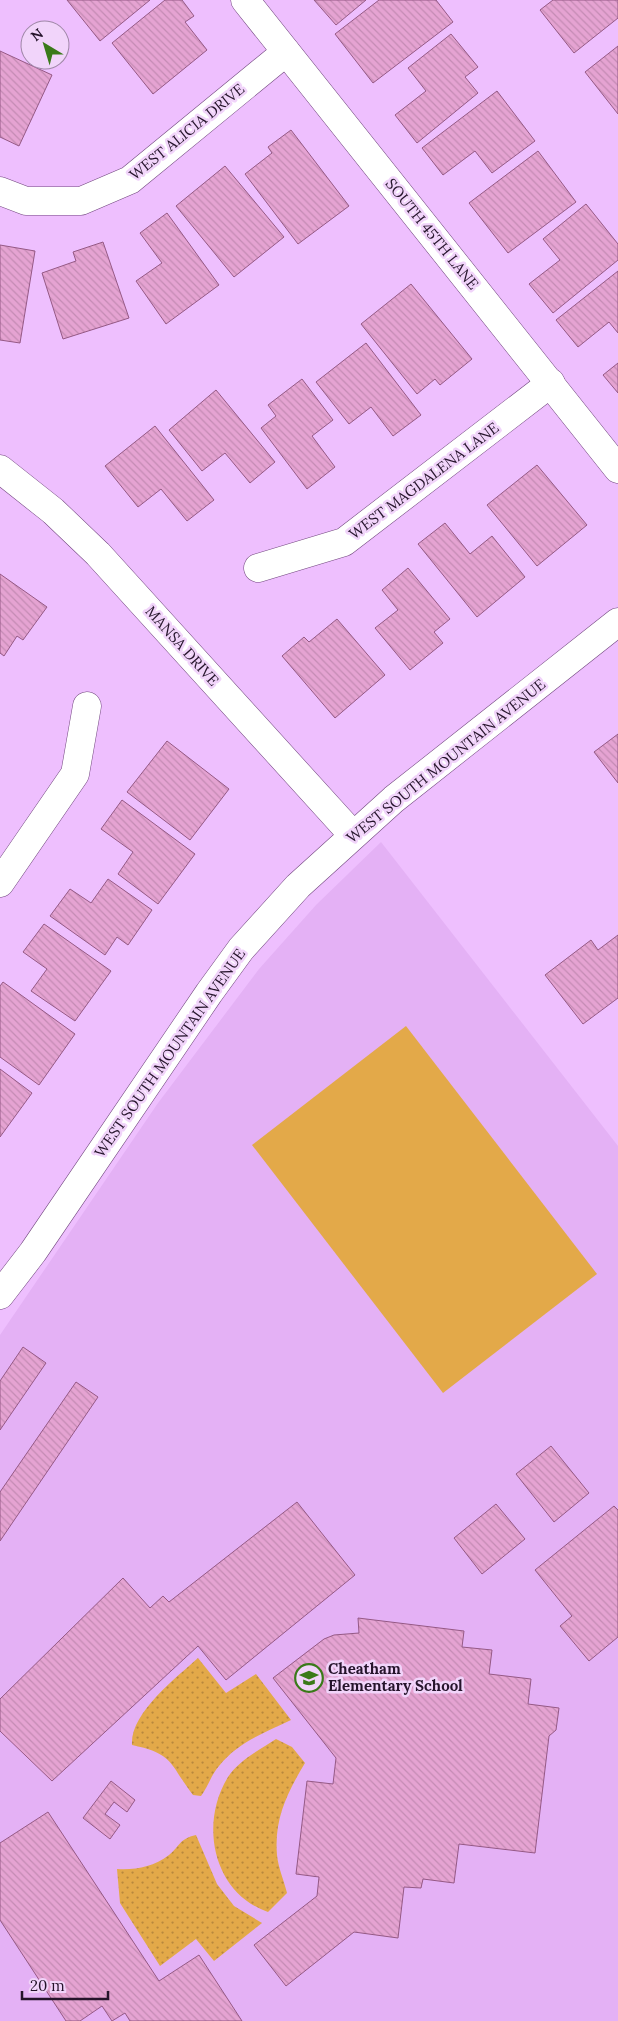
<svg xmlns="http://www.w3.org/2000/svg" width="618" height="2021" font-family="Lora,serif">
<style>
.built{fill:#e4b1f5}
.grass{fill:url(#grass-dots)}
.pitch{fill:#e3a949}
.building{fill:url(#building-back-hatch);stroke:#955985}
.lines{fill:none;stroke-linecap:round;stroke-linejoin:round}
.street-casing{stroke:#71477e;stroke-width:29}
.secondary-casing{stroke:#71477e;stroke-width:29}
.street{stroke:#fff;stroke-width:28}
.secondary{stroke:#fff;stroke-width:28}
.labels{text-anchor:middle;stroke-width:5;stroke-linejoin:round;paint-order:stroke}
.street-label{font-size:15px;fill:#25142b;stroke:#f1d4fa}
.poi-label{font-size:15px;font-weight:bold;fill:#25142b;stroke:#f1d4fa;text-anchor:start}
</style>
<defs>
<pattern id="grass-dots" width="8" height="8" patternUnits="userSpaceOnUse" patternTransform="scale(1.25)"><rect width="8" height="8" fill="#e3a949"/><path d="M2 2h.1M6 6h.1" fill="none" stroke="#b8883d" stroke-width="1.8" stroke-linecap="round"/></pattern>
<pattern id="building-back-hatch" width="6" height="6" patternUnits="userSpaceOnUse" patternTransform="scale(1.25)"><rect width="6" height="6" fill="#e5a3d2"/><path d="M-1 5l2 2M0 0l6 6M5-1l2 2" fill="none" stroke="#c48bb4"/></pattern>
</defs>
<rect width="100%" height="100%" fill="#eebffe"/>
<path class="built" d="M381,842L618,1146V2021H0V1335L158,1103L259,969L316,905Z"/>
<g class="grass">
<path d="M198,1658L226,1693L256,1674L291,1720C264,1733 238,1742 219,1766C211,1775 208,1787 201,1796L193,1795C169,1764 175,1754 132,1745C130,1713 176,1678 198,1658Z"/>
<path d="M276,1739L292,1747L305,1763C287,1793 274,1819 277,1855C278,1867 284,1881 287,1893L268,1912C213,1893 199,1824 228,1777C238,1761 261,1749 276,1739Z"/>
<path d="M196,1835L217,1884L234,1906L262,1923L214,1961L196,1939L160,1966L120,1903L117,1869C136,1870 153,1867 169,1855C181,1845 179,1839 196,1835Z"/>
</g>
<path class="pitch" d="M406,1026L597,1274L443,1393L252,1145Z"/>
<g class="building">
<path d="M67,0H150L100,41Z"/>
<path d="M165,0H182L194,16L185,22L207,50L153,94L112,43Z"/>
<path d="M314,0H366L336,25Z"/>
<path d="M379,0H436L453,22L373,83L335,34Z"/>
<path d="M553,0H618V18L574,53L540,10Z"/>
<path d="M451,34L478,67L465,77L478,93L417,143L395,115L426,91L408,68Z"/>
<path d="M618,46V114L585,72Z"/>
<path d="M0,51L52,75L19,146L0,137Z"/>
<path d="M497,91L535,141L492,173L475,151L443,175L422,148Z"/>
<path d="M291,130L349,206L298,244L245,174L272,153L268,147Z"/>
<path d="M538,151L576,202L508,253L469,203Z"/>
<path d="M225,166L284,237L234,277L176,206Z"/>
<path d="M586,204L618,244V260L553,313L529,284L560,260L543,239Z"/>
<path d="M167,213L219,285L166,324L136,281L162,263L140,233Z"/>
<path d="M103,242L129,318L63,339L42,273L76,261L73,252Z"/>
<path d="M0,245L35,251L20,343L0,340Z"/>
<path d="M618,271V333L609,322L578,347L556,320Z"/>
<path d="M411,284L472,359L440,385L435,379L417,394L361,324Z"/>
<path d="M366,343L421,415L393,436L371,407L349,424L316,382Z"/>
<path d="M618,363V393L603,375Z"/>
<path d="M302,379L333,420L312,436L335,467L307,489L261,428L276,416L268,405Z"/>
<path d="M216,390L275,462L250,483L225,453L202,471L169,430Z"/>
<path d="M155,426L214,500L187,521L161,489L138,507L105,466Z"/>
<path d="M537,465L587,525L537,566L487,505Z"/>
<path d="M445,523L470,554L492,536L525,577L477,617L418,544Z"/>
<path d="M408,568L450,619L434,632L443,643L410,670L375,628L398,610L382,590Z"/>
<path d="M0,574L47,607L23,640L17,636L4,656L0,653Z"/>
<path d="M337,619L385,675L335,718L282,656L304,637L309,642Z"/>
<path d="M618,734V783L594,752Z"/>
<path d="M167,741L229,789L190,840L127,792Z"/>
<path d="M122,800L195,854L158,904L118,874L133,852L101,829Z"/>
<path d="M108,879L152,910L128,945L117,937L105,955L50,916L70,889L91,903Z"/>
<path d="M44,924L111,971L75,1021L31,991L47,969L23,952Z"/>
<path d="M618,935V998L583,1024L545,975L591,940L598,950Z"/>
<path d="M3,982L75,1034L39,1085L0,1057V986Z"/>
<path d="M0,1069L32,1093L0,1137Z"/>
<path d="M23,1347L46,1363L0,1430V1381Z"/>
<path d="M76,1382L98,1397L0,1541V1492Z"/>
<path d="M551,1446L589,1493L554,1522L516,1474Z"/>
<path d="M297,1502L355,1575L226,1680L198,1646L52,1781L0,1731V1699L123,1578L150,1608L163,1596L169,1602Z"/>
<path d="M496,1504L525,1539L482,1574L454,1538Z"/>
<path d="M614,1506L618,1510V1637L589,1661L560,1626L572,1616L535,1570Z"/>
<path d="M358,1618L464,1631L462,1647L492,1650L489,1674L531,1679L528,1704L559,1708L556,1730L549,1736L535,1853L459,1844L454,1883L423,1879L421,1888L404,1887L398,1938L354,1932L286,1986L254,1945L317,1896L319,1877L296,1874L307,1781L333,1784L336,1758L273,1678L324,1639L334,1635L359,1633Z"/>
<path d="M111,1781L135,1800L127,1812L114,1802L105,1814L120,1825L110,1839L83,1818Z"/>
<path d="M48,1812L159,1981L199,1955L242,2021H130L125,2013L112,2021L102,2006L80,2021H66L0,1920V1843Z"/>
</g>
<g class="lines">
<defs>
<g id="street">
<path d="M245,0L618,469"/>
<path d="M0,191L26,201H81L130,180L286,52"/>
<path d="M258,568L344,542L551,383"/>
<path d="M0,883L75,774L87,706"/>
</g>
<g id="secondary">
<path d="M0,469L53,511L98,554L353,835"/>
<path d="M0,1295L33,1252L209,993L241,949L298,886L394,799L618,622"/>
</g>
</defs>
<use href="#street" class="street-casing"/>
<use href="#secondary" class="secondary-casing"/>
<use href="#street" class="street"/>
<use href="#secondary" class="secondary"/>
</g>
<defs>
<symbol id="school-ring" viewBox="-11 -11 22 22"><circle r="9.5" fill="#f1d4fa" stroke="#3a7a19" stroke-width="1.5"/><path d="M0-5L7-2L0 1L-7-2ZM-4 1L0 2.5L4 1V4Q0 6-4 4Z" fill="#3a7a19"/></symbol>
</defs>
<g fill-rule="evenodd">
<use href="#school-ring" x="293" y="1662" width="32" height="32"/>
</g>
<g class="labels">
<g class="street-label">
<text transform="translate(187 132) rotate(-39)" y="5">WEST ALICIA DRIVE</text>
<text transform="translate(432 234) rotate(51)" y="5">SOUTH 45TH LANE</text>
<text transform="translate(424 481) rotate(-37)" y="5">WEST MAGDALENA LANE</text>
<text transform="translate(182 646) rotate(48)" y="5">MANSA DRIVE</text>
<text transform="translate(446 761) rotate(-39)" y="5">WEST SOUTH MOUNTAIN AVENUE</text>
<text transform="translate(170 1053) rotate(-55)" y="5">WEST SOUTH MOUNTAIN AVENUE</text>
</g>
<g class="poi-label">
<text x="328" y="1674">Cheatham<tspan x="328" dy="17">Elementary School</tspan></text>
</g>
</g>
<g transform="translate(45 45) rotate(322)"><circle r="24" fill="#f1d4fa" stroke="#9f87a7"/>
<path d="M0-4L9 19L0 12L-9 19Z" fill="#3a7a19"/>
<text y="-8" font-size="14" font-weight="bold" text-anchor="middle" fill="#25142b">N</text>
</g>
<path d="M22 1991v8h86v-8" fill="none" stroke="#25142b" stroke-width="2.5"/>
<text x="30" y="1991" font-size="15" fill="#25142b" stroke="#f1d4fa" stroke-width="4" paint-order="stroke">20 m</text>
</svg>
